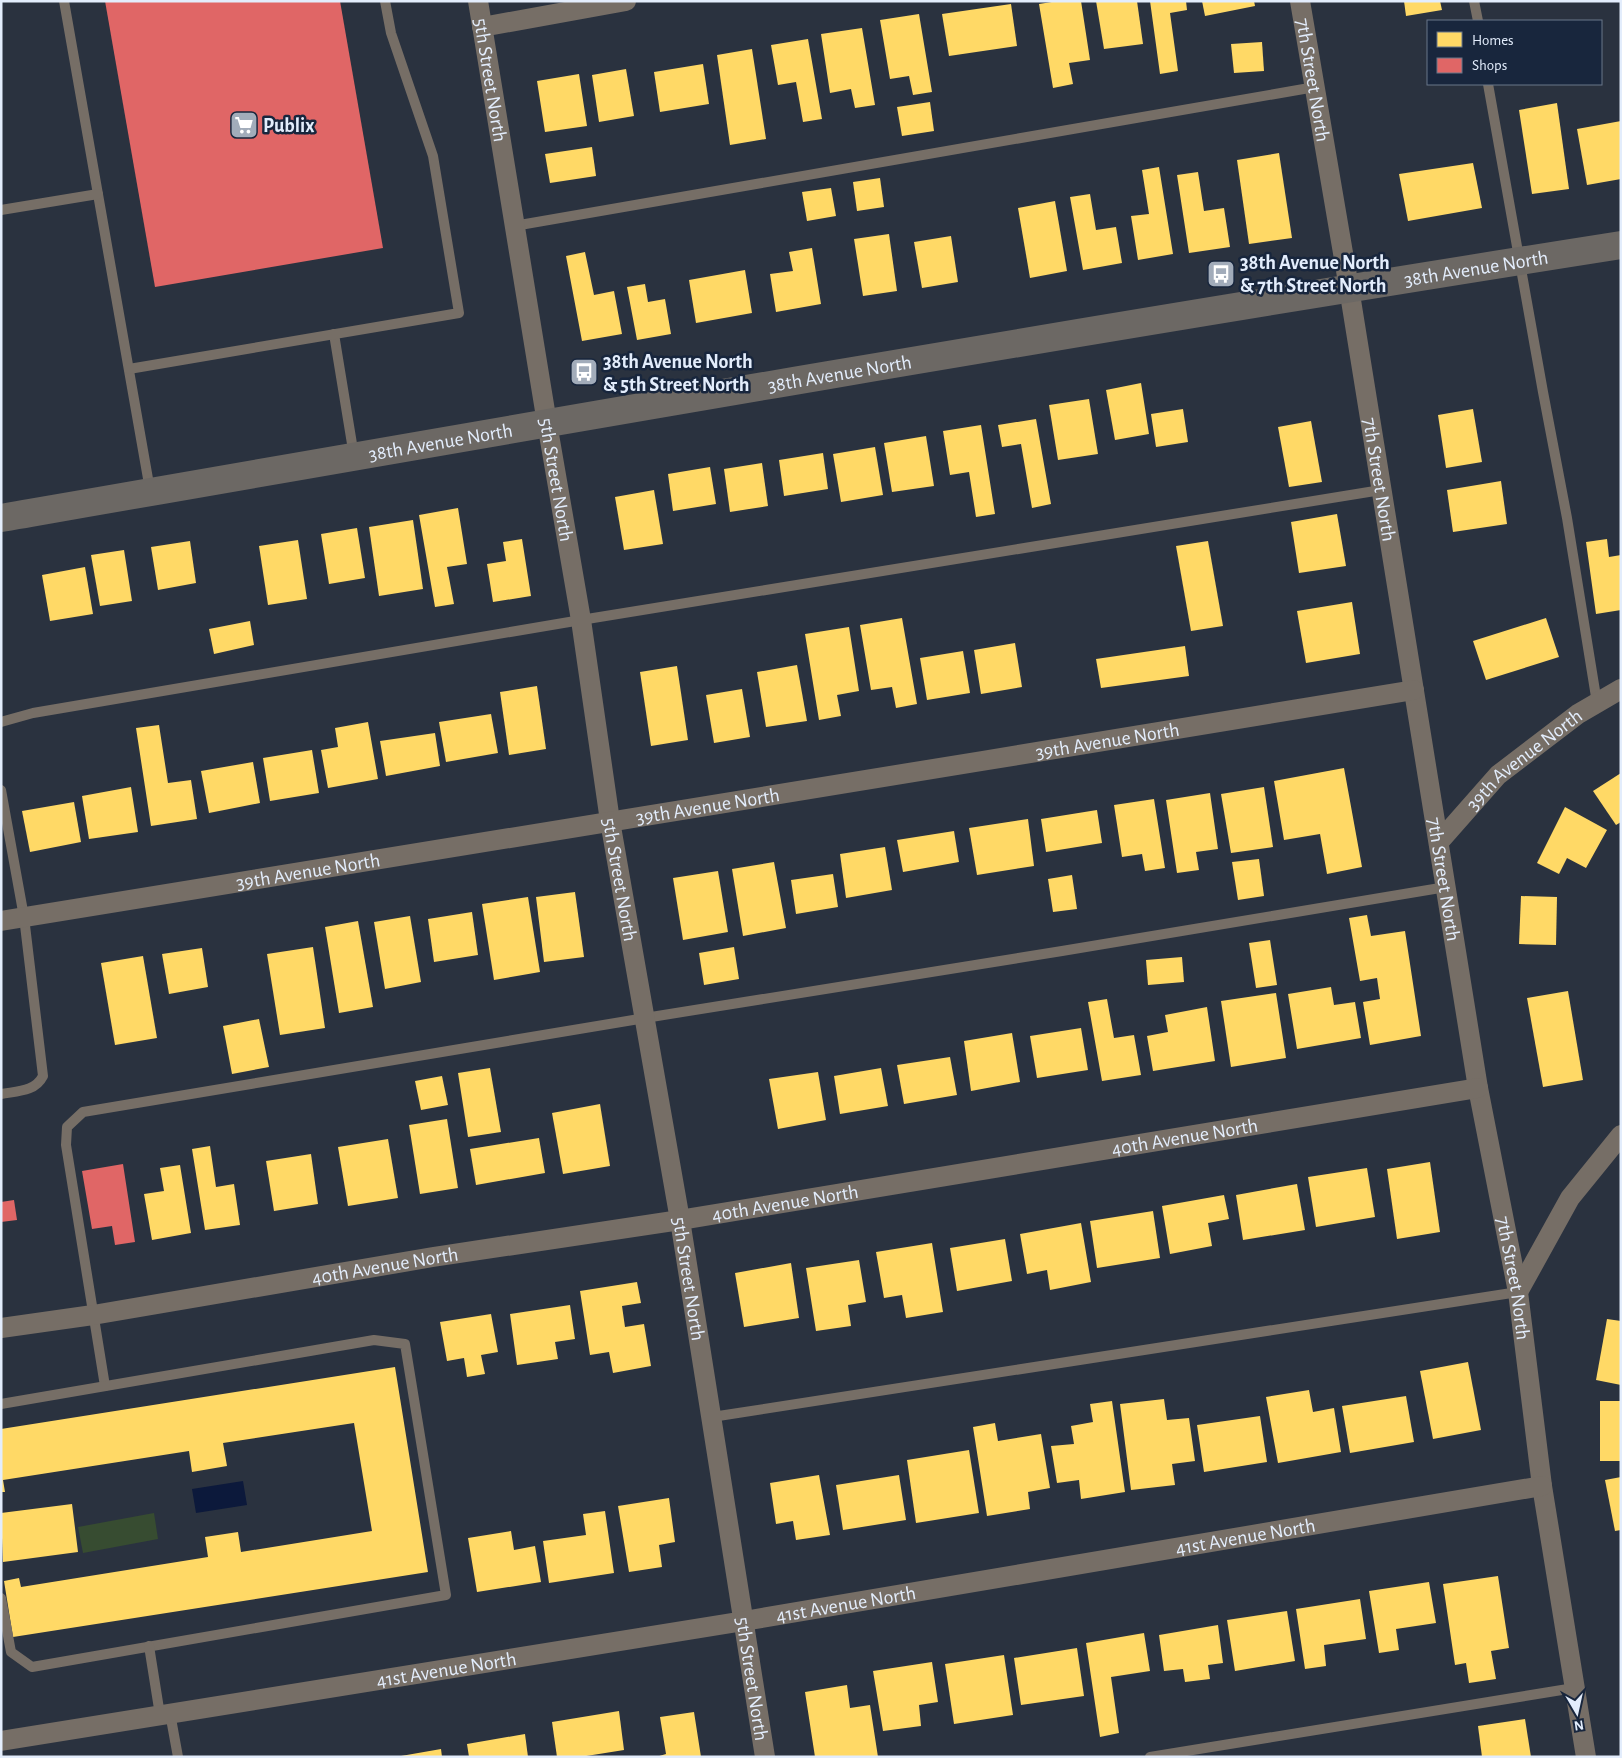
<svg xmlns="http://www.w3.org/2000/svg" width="1622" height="1758" font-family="'Alegreya Sans',sans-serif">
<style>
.green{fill:#374c31}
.water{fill:#0c193b}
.homes{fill:#ffd966}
.shops{fill:#e06666}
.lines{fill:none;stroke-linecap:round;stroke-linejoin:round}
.service{stroke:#766e66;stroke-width:10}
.minor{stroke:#766e66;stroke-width:20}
.secondary{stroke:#6c6864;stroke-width:28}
.labels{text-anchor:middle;stroke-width:5;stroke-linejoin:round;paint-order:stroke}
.street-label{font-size:20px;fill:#e3edfc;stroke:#18263d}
.poi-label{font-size:20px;font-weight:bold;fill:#e3edfc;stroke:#18263d;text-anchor:start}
</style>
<rect width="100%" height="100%" fill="#2a323f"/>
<path class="green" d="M154,1513L158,1539L83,1553L78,1527Z"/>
<path class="water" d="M243,1481L247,1505L196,1513L192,1489Z"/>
<g class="homes">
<path d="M1058,1H1081L1090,60L1069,63L1073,84L1053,88L1039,4Z"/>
<path d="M1096,1H1137L1143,44L1104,49Z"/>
<path d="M1150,1H1186L1187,10L1170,13L1178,71L1160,74Z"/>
<path d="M1202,1H1254L1255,6L1205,16Z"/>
<path d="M1404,1H1440L1442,10L1406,16Z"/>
<path d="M1011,4L1017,46L949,56L942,14Z"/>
<path d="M919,14L932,92L913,95L909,76L890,79L880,20Z"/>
<path d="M862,28L875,105L855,108L851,89L830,93L821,34Z"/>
<path d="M808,39L822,119L803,122L796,82L778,85L771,45Z"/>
<path d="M1262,42L1264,71L1234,73L1231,44Z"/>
<path d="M752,49L766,139L730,145L717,55Z"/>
<path d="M703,64L709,104L660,112L654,72Z"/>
<path d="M626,69L634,116L599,122L592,75Z"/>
<path d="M579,74L587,126L545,132L537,81Z"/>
<path d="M930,102L934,131L902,136L897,107Z"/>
<path d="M1557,103L1569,189L1532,194L1519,110Z"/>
<path d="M1621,121V179L1587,185L1577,129Z"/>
<path d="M592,147L596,176L550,183L545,154Z"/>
<path d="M1279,153L1292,238L1249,244L1237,160Z"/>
<path d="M1473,163L1482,208L1408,221L1399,174Z"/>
<path d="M1159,167L1173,254L1138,260L1131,216L1149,214L1142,170Z"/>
<path d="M1198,172L1204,211L1224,208L1230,247L1189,253L1177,175Z"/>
<path d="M880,178L884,207L857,211L853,182Z"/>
<path d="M831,188L836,216L807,221L802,192Z"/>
<path d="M1090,194L1096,230L1116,227L1122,263L1083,270L1070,197Z"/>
<path d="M1055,201L1067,271L1030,278L1018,208Z"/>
<path d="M889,234L897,291L863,296L854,239Z"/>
<path d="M951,236L958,282L922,288L914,242Z"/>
<path d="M812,248L821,304L776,312L770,274L793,271L789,252Z"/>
<path d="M585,252L594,295L614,291L622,334L582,341L566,256Z"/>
<path d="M745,270L752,313L696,323L689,280Z"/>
<path d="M645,284L648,302L665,299L671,334L637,340L627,287Z"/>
<path d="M1141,383L1149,434L1115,440L1106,390Z"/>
<path d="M1089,399L1098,454L1058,460L1049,405Z"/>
<path d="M1183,409L1188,442L1156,447L1151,414Z"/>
<path d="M1473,409L1482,462L1446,468L1438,415Z"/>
<path d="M1036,419L1051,504L1032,508L1021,444L1002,447L998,425Z"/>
<path d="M1311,421L1322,482L1289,487L1278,427Z"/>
<path d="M981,425L995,514L976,517L969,472L950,475L943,431Z"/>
<path d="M926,436L934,486L892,492L884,443Z"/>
<path d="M875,447L883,495L841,502L833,454Z"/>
<path d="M823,453L828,489L784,496L779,460Z"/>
<path d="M762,463L768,506L730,512L724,469Z"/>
<path d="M710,467L716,504L673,511L668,474Z"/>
<path d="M1501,481L1507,524L1453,532L1447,490Z"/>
<path d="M654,490L663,544L624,550L615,497Z"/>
<path d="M458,508L467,564L447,567L454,604L435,607L419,515Z"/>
<path d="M1337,514L1346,566L1299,573L1291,522Z"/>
<path d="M413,520L423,589L379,596L369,527Z"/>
<path d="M357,528L365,578L329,584L321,534Z"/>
<path d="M522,539L531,596L493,602L487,564L506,561L503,542Z"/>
<path d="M1607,539L1609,557L1621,555V610L1596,614L1586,542Z"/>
<path d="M298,540L307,599L268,605L259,546Z"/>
<path d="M190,541L196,583L158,590L151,547Z"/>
<path d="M1208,541L1223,626L1191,631L1176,546Z"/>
<path d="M124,550L132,601L100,606L91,555Z"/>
<path d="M85,567L93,614L50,621L42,575Z"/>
<path d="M1352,602L1360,654L1306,663L1297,611Z"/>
<path d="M902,618L917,704L896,708L892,687L871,690L860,625Z"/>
<path d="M1546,618L1559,657L1486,680L1473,641Z"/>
<path d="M250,621L254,645L214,654L209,629Z"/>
<path d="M849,627L859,691L837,695L841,716L819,720L805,634Z"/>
<path d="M1015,643L1022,687L981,694L974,650Z"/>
<path d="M1185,646L1189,676L1101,688L1096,659Z"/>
<path d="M963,651L970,693L927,700L920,658Z"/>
<path d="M797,665L807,721L766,727L757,672Z"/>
<path d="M677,666L688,740L651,746L640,672Z"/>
<path d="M537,686L546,749L509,755L500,692Z"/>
<path d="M742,689L750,737L714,743L706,695Z"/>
<path d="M491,714L498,753L446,762L439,722Z"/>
<path d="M368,722L378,779L328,788L321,750L338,747L335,728Z"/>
<path d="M159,725L168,783L191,780L197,819L151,826L136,728Z"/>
<path d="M435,733L440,766L386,776L380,741Z"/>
<path d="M312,750L319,793L270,801L263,758Z"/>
<path d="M253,762L260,803L209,813L201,771Z"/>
<path d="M1344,768L1362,867L1327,874L1320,834L1284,840L1274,781Z"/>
<path d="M1621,773V822L1616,825L1593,791Z"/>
<path d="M131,787L138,832L89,839L82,796Z"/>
<path d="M1264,787L1273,847L1231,853L1221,794Z"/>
<path d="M1210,793L1218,849L1196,852L1199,870L1177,873L1166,800Z"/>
<path d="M1154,799L1165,868L1145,871L1142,854L1122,857L1114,805Z"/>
<path d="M74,802L81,842L30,852L22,811Z"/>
<path d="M1565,807L1607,830L1586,868L1567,858L1559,874L1537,863Z"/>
<path d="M1097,810L1102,843L1046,852L1041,819Z"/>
<path d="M1028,819L1034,866L977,875L969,828Z"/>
<path d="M954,831L959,862L903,872L897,840Z"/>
<path d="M885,847L892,890L846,898L840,854Z"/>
<path d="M1259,859L1264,896L1238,900L1232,862Z"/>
<path d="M774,862L786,928L743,936L732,869Z"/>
<path d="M718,871L728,932L683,940L673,878Z"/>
<path d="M833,874L838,907L796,914L791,880Z"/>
<path d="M1072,875L1077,909L1053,912L1048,879Z"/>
<path d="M575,892L584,957L544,962L536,897Z"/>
<path d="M1521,896L1557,897L1556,945L1519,944Z"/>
<path d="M528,897L540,972L494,980L482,904Z"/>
<path d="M472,912L478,955L434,962L428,919Z"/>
<path d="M1367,915L1371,936L1405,931L1421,1036L1370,1045L1363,1002L1380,999L1377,978L1360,981L1349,918Z"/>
<path d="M410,916L421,982L385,989L374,922Z"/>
<path d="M358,921L373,1007L339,1013L325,927Z"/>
<path d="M1270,940L1277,985L1256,988L1249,943Z"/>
<path d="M313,947L325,1028L280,1035L267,954Z"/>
<path d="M734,947L739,979L704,985L699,953Z"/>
<path d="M202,948L208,987L169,994L162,954Z"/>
<path d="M143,956L157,1038L115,1045L101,963Z"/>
<path d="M1182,957L1184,982L1148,985L1146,960Z"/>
<path d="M1331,987L1334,1005L1355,1002L1361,1038L1297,1049L1288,994Z"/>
<path d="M1568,991L1583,1080L1543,1087L1527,998Z"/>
<path d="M1276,993L1286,1058L1231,1067L1221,1001Z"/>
<path d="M1107,999L1114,1038L1134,1035L1141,1075L1102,1081L1088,1002Z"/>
<path d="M1207,1007L1215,1061L1153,1071L1147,1036L1168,1032L1165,1015Z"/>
<path d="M259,1019L269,1067L232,1074L223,1026Z"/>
<path d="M1081,1028L1088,1070L1037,1078L1030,1036Z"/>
<path d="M1012,1033L1020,1082L971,1091L964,1041Z"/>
<path d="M950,1057L957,1095L904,1104L897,1065Z"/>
<path d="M490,1068L501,1132L468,1137L458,1073Z"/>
<path d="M881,1068L888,1106L840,1114L834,1076Z"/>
<path d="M818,1072L826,1120L778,1129L769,1079Z"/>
<path d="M442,1076L448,1105L421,1110L415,1081Z"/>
<path d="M600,1104L610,1166L563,1174L552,1113Z"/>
<path d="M447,1119L458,1188L420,1194L409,1125Z"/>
<path d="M539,1138L545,1173L476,1185L470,1149Z"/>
<path d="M388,1139L398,1198L348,1206L338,1147Z"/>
<path d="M210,1146L216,1187L234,1184L240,1225L205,1230L192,1149Z"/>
<path d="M311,1154L318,1204L274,1211L266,1161Z"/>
<path d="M1430,1162L1440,1232L1397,1239L1387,1169Z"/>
<path d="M180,1165L191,1233L152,1240L144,1194L164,1191L160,1168Z"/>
<path d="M1367,1168L1375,1217L1316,1227L1308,1177Z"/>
<path d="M1297,1184L1305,1230L1243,1240L1236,1195Z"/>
<path d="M1224,1195L1229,1219L1208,1223L1212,1246L1170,1254L1162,1206Z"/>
<path d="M1153,1211L1160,1258L1097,1268L1090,1221Z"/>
<path d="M1081,1223L1091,1282L1050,1290L1047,1270L1027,1274L1020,1234Z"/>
<path d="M1005,1239L1012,1281L957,1291L950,1248Z"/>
<path d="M932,1243L943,1312L906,1318L902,1295L884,1298L876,1252Z"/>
<path d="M859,1260L866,1302L848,1305L851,1326L816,1331L806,1268Z"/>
<path d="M791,1263L799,1318L744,1327L735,1273Z"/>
<path d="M637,1282L641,1303L622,1306L625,1327L644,1324L651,1366L613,1373L609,1352L590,1355L580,1291Z"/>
<path d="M570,1305L575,1339L555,1342L558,1359L517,1365L510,1314Z"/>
<path d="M491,1314L498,1352L481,1355L485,1374L467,1377L464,1358L447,1361L440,1322Z"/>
<path d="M1607,1319L1621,1321V1385L1596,1380Z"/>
<path d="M1468,1362L1481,1430L1433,1439L1420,1371Z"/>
<path d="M395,1367L428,1572L13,1637L4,1581L19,1578L21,1587L208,1557L205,1537L238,1532L241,1552L372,1531L354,1423L223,1443L227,1466L192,1472L189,1451L3,1480L5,1492H1V1429Z"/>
<path d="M1309,1390L1313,1412L1334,1408L1341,1452L1278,1463L1266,1397Z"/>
<path d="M1406,1396L1414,1442L1350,1453L1342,1406Z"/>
<path d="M1164,1399L1167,1420L1189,1418L1195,1461L1172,1464L1175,1485L1131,1490L1120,1404Z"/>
<path d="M1112,1401L1125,1492L1081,1499L1079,1480L1057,1483L1051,1446L1074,1444L1071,1426L1093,1422L1090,1404Z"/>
<rect x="1600" y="1401" width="21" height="60"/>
<path d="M1260,1416L1267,1462L1204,1472L1197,1425Z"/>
<path d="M995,1423L998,1441L1041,1434L1050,1488L1028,1492L1030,1509L987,1516L973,1427Z"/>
<path d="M969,1450L979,1513L916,1523L907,1460Z"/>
<path d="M819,1475L830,1535L796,1540L793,1521L776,1524L770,1483Z"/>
<path d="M899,1475L906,1520L843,1530L836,1485Z"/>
<path d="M1621,1477V1530L1615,1531L1605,1480Z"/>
<path d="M669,1498L675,1542L659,1545L662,1567L629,1572L618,1506Z"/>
<path d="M72,1504L78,1552L3,1562L1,1513Z"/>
<path d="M605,1511L614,1573L549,1583L543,1541L586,1535L583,1514Z"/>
<path d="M511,1531L514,1550L535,1546L541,1582L477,1592L468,1538Z"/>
<path d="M1498,1576L1509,1648L1491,1651L1496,1679L1469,1683L1466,1663L1455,1665L1443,1584Z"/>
<path d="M1429,1582L1436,1623L1396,1629L1399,1650L1379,1653L1369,1591Z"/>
<path d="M1360,1599L1366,1639L1324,1645L1326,1666L1305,1669L1296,1609Z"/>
<path d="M1287,1611L1295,1661L1235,1671L1227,1620Z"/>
<path d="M1218,1625L1223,1663L1208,1665L1210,1679L1185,1682L1183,1669L1164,1671L1159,1635Z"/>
<path d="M1144,1633L1150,1671L1111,1677L1119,1733L1100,1737L1086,1643Z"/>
<path d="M1077,1648L1084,1696L1021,1705L1014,1658Z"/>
<path d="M1004,1655L1013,1715L954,1724L945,1664Z"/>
<path d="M932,1662L938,1702L919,1705L921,1726L883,1731L873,1671Z"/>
<path d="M847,1685L850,1708L870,1705L878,1757H815L805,1692Z"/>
<path d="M619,1711L624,1750L580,1757H557L552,1722Z"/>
<path d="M694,1712L701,1757H656L666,1754L660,1717Z"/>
<path d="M1525,1719L1531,1757H1482L1478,1726Z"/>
<path d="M525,1734L528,1757H469L467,1744Z"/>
<path d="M441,1749L442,1757H401V1756Z"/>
</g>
<g class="shops">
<path d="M105,1H340L383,248L155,287Z"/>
<path d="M123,1164L135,1242L115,1245L112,1226L92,1229L82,1171Z"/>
<path d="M14,1200L17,1220L1,1222V1202Z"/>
</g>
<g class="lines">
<g class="service">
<path d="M64,1L150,490"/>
<path d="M1474,1L1478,21"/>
<path d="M1488,84L1543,392L1567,518L1597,703"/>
<path d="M1,210L98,194"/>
<path d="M514,226L1315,87"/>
<path d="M334,334L354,456"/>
<path d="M129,369L459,313L433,156L391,33L385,1"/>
<path d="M1,722L33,713L581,620L1381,490"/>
<path d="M1,790L24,917L43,1076C35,1092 17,1091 1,1094"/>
<path d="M105,1386L66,1145L67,1127L83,1112L645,1018L1062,951L1446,887"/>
<path d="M1,1404L374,1340L405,1344L446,1595L32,1667L11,1652L1,1598"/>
<path d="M712,1417L1518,1292"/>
<path d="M149,1646L160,1715"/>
<path d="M170,1713L178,1757"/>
<path d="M1150,1757L1574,1688"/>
</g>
<g class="minor">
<path id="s1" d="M478,1L547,423L581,620L610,821L680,1220L765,1757"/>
<path id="s2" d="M1300,1L1349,288L1478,1088L1518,1292L1542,1486L1586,1757"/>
<path d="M482,27L626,1"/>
<path id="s3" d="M1439,842L1498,775L1578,714L1621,689"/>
<path id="s4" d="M1,921L982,761L1414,690"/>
<path d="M1518,1292L1570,1198L1621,1135"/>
<path id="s5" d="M1,1328L93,1315L433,1257L680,1220L1478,1088"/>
<path id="s6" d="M1,1741L744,1621L1542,1486"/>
</g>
<path class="secondary" id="s7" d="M1,518C541,424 1080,330 1621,245"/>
</g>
<defs>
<symbol id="supermarket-square" viewBox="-11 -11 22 22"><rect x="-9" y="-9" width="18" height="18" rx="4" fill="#a2acba" stroke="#18263d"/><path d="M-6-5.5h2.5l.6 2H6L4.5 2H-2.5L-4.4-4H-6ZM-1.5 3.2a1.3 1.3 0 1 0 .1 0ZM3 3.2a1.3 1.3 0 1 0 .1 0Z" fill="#fff"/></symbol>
<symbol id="bus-square" viewBox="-11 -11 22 22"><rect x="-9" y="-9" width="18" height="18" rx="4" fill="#a2acba" stroke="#18263d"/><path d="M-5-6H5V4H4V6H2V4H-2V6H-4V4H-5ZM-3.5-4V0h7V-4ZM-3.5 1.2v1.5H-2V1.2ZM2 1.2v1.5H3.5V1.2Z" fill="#fff"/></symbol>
</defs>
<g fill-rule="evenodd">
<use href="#supermarket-square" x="228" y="109" width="32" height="32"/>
<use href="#bus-square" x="1205" y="258" width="32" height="32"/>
<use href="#bus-square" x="568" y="356" width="32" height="32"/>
</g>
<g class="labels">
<g class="street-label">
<text dy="7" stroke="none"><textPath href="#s1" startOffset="80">5th Street North</textPath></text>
<text dy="7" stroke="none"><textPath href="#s2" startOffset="80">7th Street North</textPath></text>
<text dy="7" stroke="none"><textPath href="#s7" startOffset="1496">38th Avenue North</textPath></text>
<text dy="7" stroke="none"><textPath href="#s7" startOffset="851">38th Avenue North</textPath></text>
<text dy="7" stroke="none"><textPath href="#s7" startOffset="446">38th Avenue North</textPath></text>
<text dy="7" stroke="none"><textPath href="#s1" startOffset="485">5th Street North</textPath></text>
<text dy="7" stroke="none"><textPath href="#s2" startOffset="485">7th Street North</textPath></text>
<text dy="7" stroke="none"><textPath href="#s4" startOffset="1121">39th Avenue North</textPath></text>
<text dy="7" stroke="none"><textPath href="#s3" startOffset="119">39th Avenue North</textPath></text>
<text dy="7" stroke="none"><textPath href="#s4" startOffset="716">39th Avenue North</textPath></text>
<text dy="7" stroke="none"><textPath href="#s4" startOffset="311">39th Avenue North</textPath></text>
<text dy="7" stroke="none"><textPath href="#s1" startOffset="890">5th Street North</textPath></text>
<text dy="7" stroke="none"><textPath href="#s2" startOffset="890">7th Street North</textPath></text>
<text dy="7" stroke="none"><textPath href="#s5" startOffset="1199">40th Avenue North</textPath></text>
<text dy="7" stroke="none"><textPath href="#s5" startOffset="794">40th Avenue North</textPath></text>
<text dy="7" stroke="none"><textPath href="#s5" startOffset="389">40th Avenue North</textPath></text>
<text dy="7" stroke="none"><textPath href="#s1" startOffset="1295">5th Street North</textPath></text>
<text dy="7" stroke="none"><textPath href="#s2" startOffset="1295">7th Street North</textPath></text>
<text dy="7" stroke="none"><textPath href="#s6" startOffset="1261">41st Avenue North</textPath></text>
<text dy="7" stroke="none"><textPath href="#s6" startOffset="856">41st Avenue North</textPath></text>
<text dy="7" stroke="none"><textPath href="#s6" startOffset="451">41st Avenue North</textPath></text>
<text dy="7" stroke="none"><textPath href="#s1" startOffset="1700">5th Street North</textPath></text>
</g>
<g class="poi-label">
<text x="263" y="132">Publix</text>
<text x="1240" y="269">38th Avenue North<tspan x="1240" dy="23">&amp; 7th Street North</tspan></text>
<text x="603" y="368">38th Avenue North<tspan x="603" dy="23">&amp; 5th Street North</tspan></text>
</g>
</g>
<rect width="1622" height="1758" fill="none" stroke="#e3edfc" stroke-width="5"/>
<rect x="1427" y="20" width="175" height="65" fill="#18263d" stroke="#697689"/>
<rect x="1437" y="32" width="25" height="15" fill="#ffd966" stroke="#697689"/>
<text x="1472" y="45" font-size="15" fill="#e3edfc">Homes</text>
<rect x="1437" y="58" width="25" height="15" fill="#e06666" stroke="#697689"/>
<text x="1472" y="70" font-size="15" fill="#e3edfc">Shops</text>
<g transform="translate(1577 1713) rotate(171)" stroke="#18263d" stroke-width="4" paint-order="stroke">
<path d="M0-4L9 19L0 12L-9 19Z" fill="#e3edfc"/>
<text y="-8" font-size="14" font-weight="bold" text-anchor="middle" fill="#e3edfc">N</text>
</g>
</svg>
